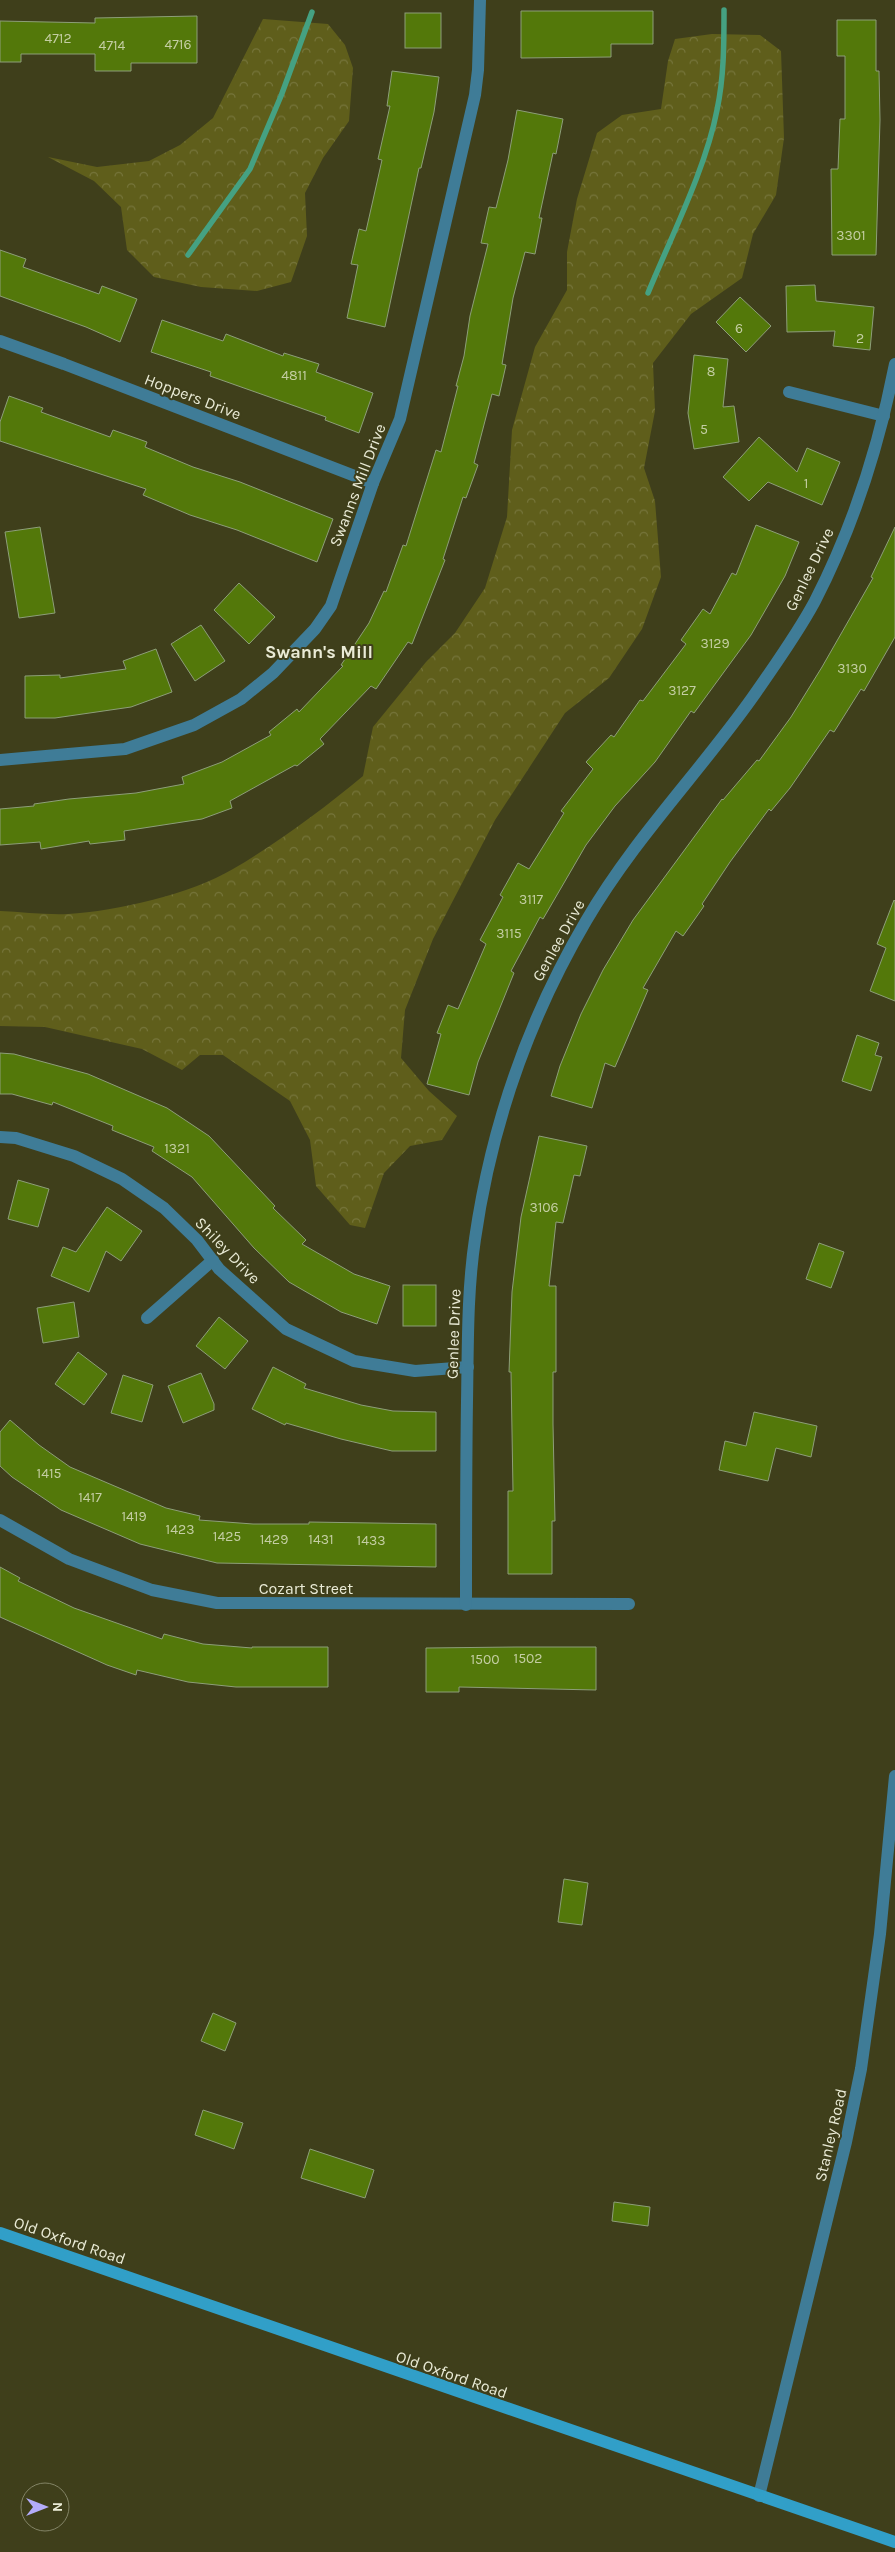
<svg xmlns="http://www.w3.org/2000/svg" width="895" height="2552" font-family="Karla,sans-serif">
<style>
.forest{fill:url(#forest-crowns)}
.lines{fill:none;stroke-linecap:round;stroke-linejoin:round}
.stream{stroke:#45a182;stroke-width:5.5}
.building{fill:#53780a;stroke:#8d9e79}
.street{stroke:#3f7c97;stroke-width:12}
.secondary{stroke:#319fc8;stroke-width:12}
.labels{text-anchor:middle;stroke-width:4;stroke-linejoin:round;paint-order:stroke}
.number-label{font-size:14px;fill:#c4cea3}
.street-label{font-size:16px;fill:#eaebd6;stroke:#3f3f1b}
.neighbourhood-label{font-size:18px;font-weight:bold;fill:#eaebd6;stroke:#3f3f1b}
</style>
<defs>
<pattern id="forest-crowns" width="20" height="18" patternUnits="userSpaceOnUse" patternTransform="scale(1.25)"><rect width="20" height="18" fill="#5f5e1b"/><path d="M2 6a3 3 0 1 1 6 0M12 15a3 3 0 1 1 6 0" fill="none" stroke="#76753b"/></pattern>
</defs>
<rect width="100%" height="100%" fill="#3f3f1b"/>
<g class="forest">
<path d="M263,19L328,24L345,45L353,68L349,121L323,158L305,193L307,236L291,282L257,291L201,287L154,277L127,250L121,207L94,181L48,157L97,167L149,161L180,145L213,118Z"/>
<path d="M712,34L760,35L781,51L784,138L776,195L753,234L742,278L691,314L653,363L655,411L644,468L655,501L661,577L642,629L609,678L565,713L495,820L433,939L405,1010L401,1058L429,1091L457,1116L442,1140L410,1146L384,1173L365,1228L350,1225L316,1186L310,1140L290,1101L223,1055H200L182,1070L142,1049L45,1027L0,1026V911C22,912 46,915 68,914C117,911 191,894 233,869C279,842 322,810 363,776L373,727L426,662L455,633L485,588L507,517L512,430L535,347L567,290V252L577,199L597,133L622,115L661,109L668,61L675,39Z"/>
</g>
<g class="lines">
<g class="stream">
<path d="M188,255L250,169L281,96L312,12"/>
<path d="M648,293C671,237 706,168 717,110C724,77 724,44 724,10"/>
</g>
</g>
<g class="building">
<path d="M521,11H653V44H611V57L521,58Z"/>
<rect x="405" y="13" width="36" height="35"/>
<path d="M197,16V63H131V71H95V54H21V62H0V21L95,23V18Z"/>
<path d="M837,20H876V71H879L880,120L876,255H832L831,169H838L840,119H845V56H837Z"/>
<path d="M392,71L439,77L434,112L421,168H419L385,327L347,318L358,265L351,264L359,229L366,231L382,160L378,159L390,106H387Z"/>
<path d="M517,110L563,119L556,154L553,153L539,218H542L535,254L525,252L513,298L502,364L506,365L499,396L492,394L474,463L478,465L466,498L463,497L443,559L445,560L412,644L408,642L376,689L371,686L320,739L324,744L297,766L295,765L230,801L232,808L202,819L124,831L125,840L90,844L89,841L41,849L40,842L0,845V809L34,806V804L69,799L136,793L184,784L182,777L222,762L271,735L269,732L297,709L299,712L343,666L341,665L369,623L384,591L386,592L403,545L406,546L436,450L441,452L458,386H456L464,356L470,316L488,244L481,243L489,207L496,208L508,160Z"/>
<path d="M0,250L26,259L23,267L99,294L102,286L137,299L120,342L86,327L0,296Z"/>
<path d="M815,285L816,301L874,307L870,350L833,346L835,331L787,332L786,286Z"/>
<path d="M740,297L771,326L746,352L716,322Z"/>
<path d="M162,320L223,341L226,334L283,356L284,353L319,364L316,372L373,393L359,433L325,420L326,417L210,376L211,372L151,352Z"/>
<path d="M694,355L728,359L723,407L734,406L739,442L694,449L688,413Z"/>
<path d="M9,396L43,408L41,412L110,437L113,430L147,442L145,447L193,467L240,482L333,519L317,562L237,530L190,515L143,495L146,489L0,441V422Z"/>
<path d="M759,437L797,472L807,448L840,462L822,505L768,482L749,501L723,477Z"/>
<path d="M756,525L799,542L785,576L751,635L694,713L691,711L655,762L615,806L586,845L543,919L540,917L511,971L514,973L478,1062L469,1095L427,1084L441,1034L437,1033L448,1005L458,1009L486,944L480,940L503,897L500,895L518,863L529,869L564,813L561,811L593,769L586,762L611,735L614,737L640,700L643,701L686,644L681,640L703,609L710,614L732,573L736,575Z"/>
<path d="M40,527L55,613L19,618L5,532Z"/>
<path d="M895,527V637L864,691L861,689L834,732L830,730L790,788L771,811L769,809L730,862L702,904L704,906L683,936L676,931L643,988L648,990L615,1067L605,1063L592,1108L551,1096L560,1066L581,1014L603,970L633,920L722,799L723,800L757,760L759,761L791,717L822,667L873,578L871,577Z"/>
<path d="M239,583L275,617L249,644L214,610Z"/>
<path d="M201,625L225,661L195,681L171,644Z"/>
<path d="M156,649L172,692L131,707L55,718H25V676L60,675V678L126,669L123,661Z"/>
<path d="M894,900L895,901V1001L870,991L886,948L877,944Z"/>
<path d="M857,1035L879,1043L875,1055L882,1057L871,1091L842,1081Z"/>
<path d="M0,1053L14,1054L88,1074L167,1108L209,1136L275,1206L273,1208L306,1240L302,1244L354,1274L390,1286L377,1324L341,1312L289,1282L254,1248L192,1177L152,1151L154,1147L112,1130L113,1126L53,1102L52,1105L12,1094H0Z"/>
<path d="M539,1136L587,1146L580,1176L574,1175L563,1223L556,1222L549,1286H556V1372H553V1424L555,1521H552V1574H508V1491H513L511,1372H509L512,1292L521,1217Z"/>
<path d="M18,1180L49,1189L38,1227L8,1219Z"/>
<path d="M107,1207L142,1231L121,1261L106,1251L89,1292L51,1276L63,1247L76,1252Z"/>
<path d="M819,1243L844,1252L831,1288L806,1279Z"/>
<rect x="403" y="1285" width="33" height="41"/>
<path d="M74,1302L79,1337L43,1343L37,1308Z"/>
<path d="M219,1317L248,1341L225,1369L196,1346Z"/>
<path d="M78,1352L107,1374L84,1405L55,1384Z"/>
<path d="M273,1367L306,1384L304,1388L361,1405L393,1411L436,1412V1451H392L341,1439L286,1423L285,1425L252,1409Z"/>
<path d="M201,1373L214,1404V1410L183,1423L168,1386Z"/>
<path d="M123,1375L153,1385L142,1422L111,1413Z"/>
<path d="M754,1412L817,1426L811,1457L776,1448L768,1481L719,1470L725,1441L746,1446Z"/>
<path d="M10,1420L39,1445L70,1467L166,1508L200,1516L199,1520L253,1524H309V1522L436,1524V1567L217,1563L140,1544L61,1510L12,1477L0,1466V1432Z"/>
<path d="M0,1567L20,1578L18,1581L74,1608L162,1639L164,1634L203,1644L252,1648V1647H328V1687H236L188,1682L137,1670L136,1675L107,1665L0,1617Z"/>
<path d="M516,1647H596V1690L459,1687V1692H426V1648Z"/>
<path d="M564,1879L588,1883L582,1925L558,1922Z"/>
<path d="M213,2013L236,2023L225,2051L201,2041Z"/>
<path d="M203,2110L243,2123L234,2149L195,2135Z"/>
<path d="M310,2149L374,2170L365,2198L301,2178Z"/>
<path d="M614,2202L650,2207L648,2226L612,2221Z"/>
</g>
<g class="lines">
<g class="street">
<path d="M0,341L64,364L373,483"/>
<path d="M789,392L884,416"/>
<path d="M0,760L125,749L194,725L241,699L273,673L315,629L331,606L373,483L400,419L475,95L478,70L480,0"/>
<path d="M0,1137L16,1138L74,1156L122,1179L164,1208L197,1240L219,1269L286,1329L354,1361L415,1371L468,1367"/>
<path d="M147,1318L213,1260"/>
<path d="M0,1520L69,1559L152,1590L217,1603L629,1604"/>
<path d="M466,1605C466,1537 466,1469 467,1401C468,1348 467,1292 475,1239C491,1127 529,1018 586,921C633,840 698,774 752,698C773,668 798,633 815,601C853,527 879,446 895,364"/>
<path d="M759,2496L846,2142L861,2069L880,1934L895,1776"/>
</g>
<path class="secondary" d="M0,2233L895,2542"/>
</g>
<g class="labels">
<g class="number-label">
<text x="58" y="43">4712</text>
<text x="178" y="49">4716</text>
<text x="112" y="50">4714</text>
<text x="851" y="240">3301</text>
<text x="739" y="333">6</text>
<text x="860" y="343">2</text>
<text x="711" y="376">8</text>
<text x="294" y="380">4811</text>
<text x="704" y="434">5</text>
<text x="806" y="488">1</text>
<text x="715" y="648">3129</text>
<text x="852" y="673">3130</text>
<text x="682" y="695">3127</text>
<text x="531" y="904">3117</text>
<text x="509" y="938">3115</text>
<text x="177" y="1153">1321</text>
<text x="544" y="1212">3106</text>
<text x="49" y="1478">1415</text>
<text x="90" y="1502">1417</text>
<text x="134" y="1521">1419</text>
<text x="180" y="1534">1423</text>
<text x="227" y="1541">1425</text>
<text x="274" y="1544">1429</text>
<text x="321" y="1544">1431</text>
<text x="371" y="1545">1433</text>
<text x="528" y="1663">1502</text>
<text x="485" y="1664">1500</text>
</g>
<g class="street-label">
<text transform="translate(193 396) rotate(21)" y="6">Hoppers Drive</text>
<text transform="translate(357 485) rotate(-69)" y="6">Swanns Mill Drive</text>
<text transform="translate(809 569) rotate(-64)" y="6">Genlee Drive</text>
<text transform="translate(558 940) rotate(-61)" y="6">Genlee Drive</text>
<text transform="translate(228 1250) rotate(46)" y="6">Shiley Drive</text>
<text transform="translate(453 1334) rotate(-88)" y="6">Genlee Drive</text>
<text x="306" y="1594">Cozart Street</text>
<text transform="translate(830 2135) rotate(-77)" y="6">Stanley Road</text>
<text transform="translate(70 2240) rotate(19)" y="6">Old Oxford Road</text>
<text transform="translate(452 2374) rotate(19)" y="6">Old Oxford Road</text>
</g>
<g class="neighbourhood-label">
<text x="319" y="658">Swann's Mill</text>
</g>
</g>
<g transform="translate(45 2507) rotate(90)"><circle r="24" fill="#3f3f1b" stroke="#838466"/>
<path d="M0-4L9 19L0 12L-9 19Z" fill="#b4acf9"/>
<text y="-8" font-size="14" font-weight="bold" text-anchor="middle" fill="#eaebd6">N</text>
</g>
</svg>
